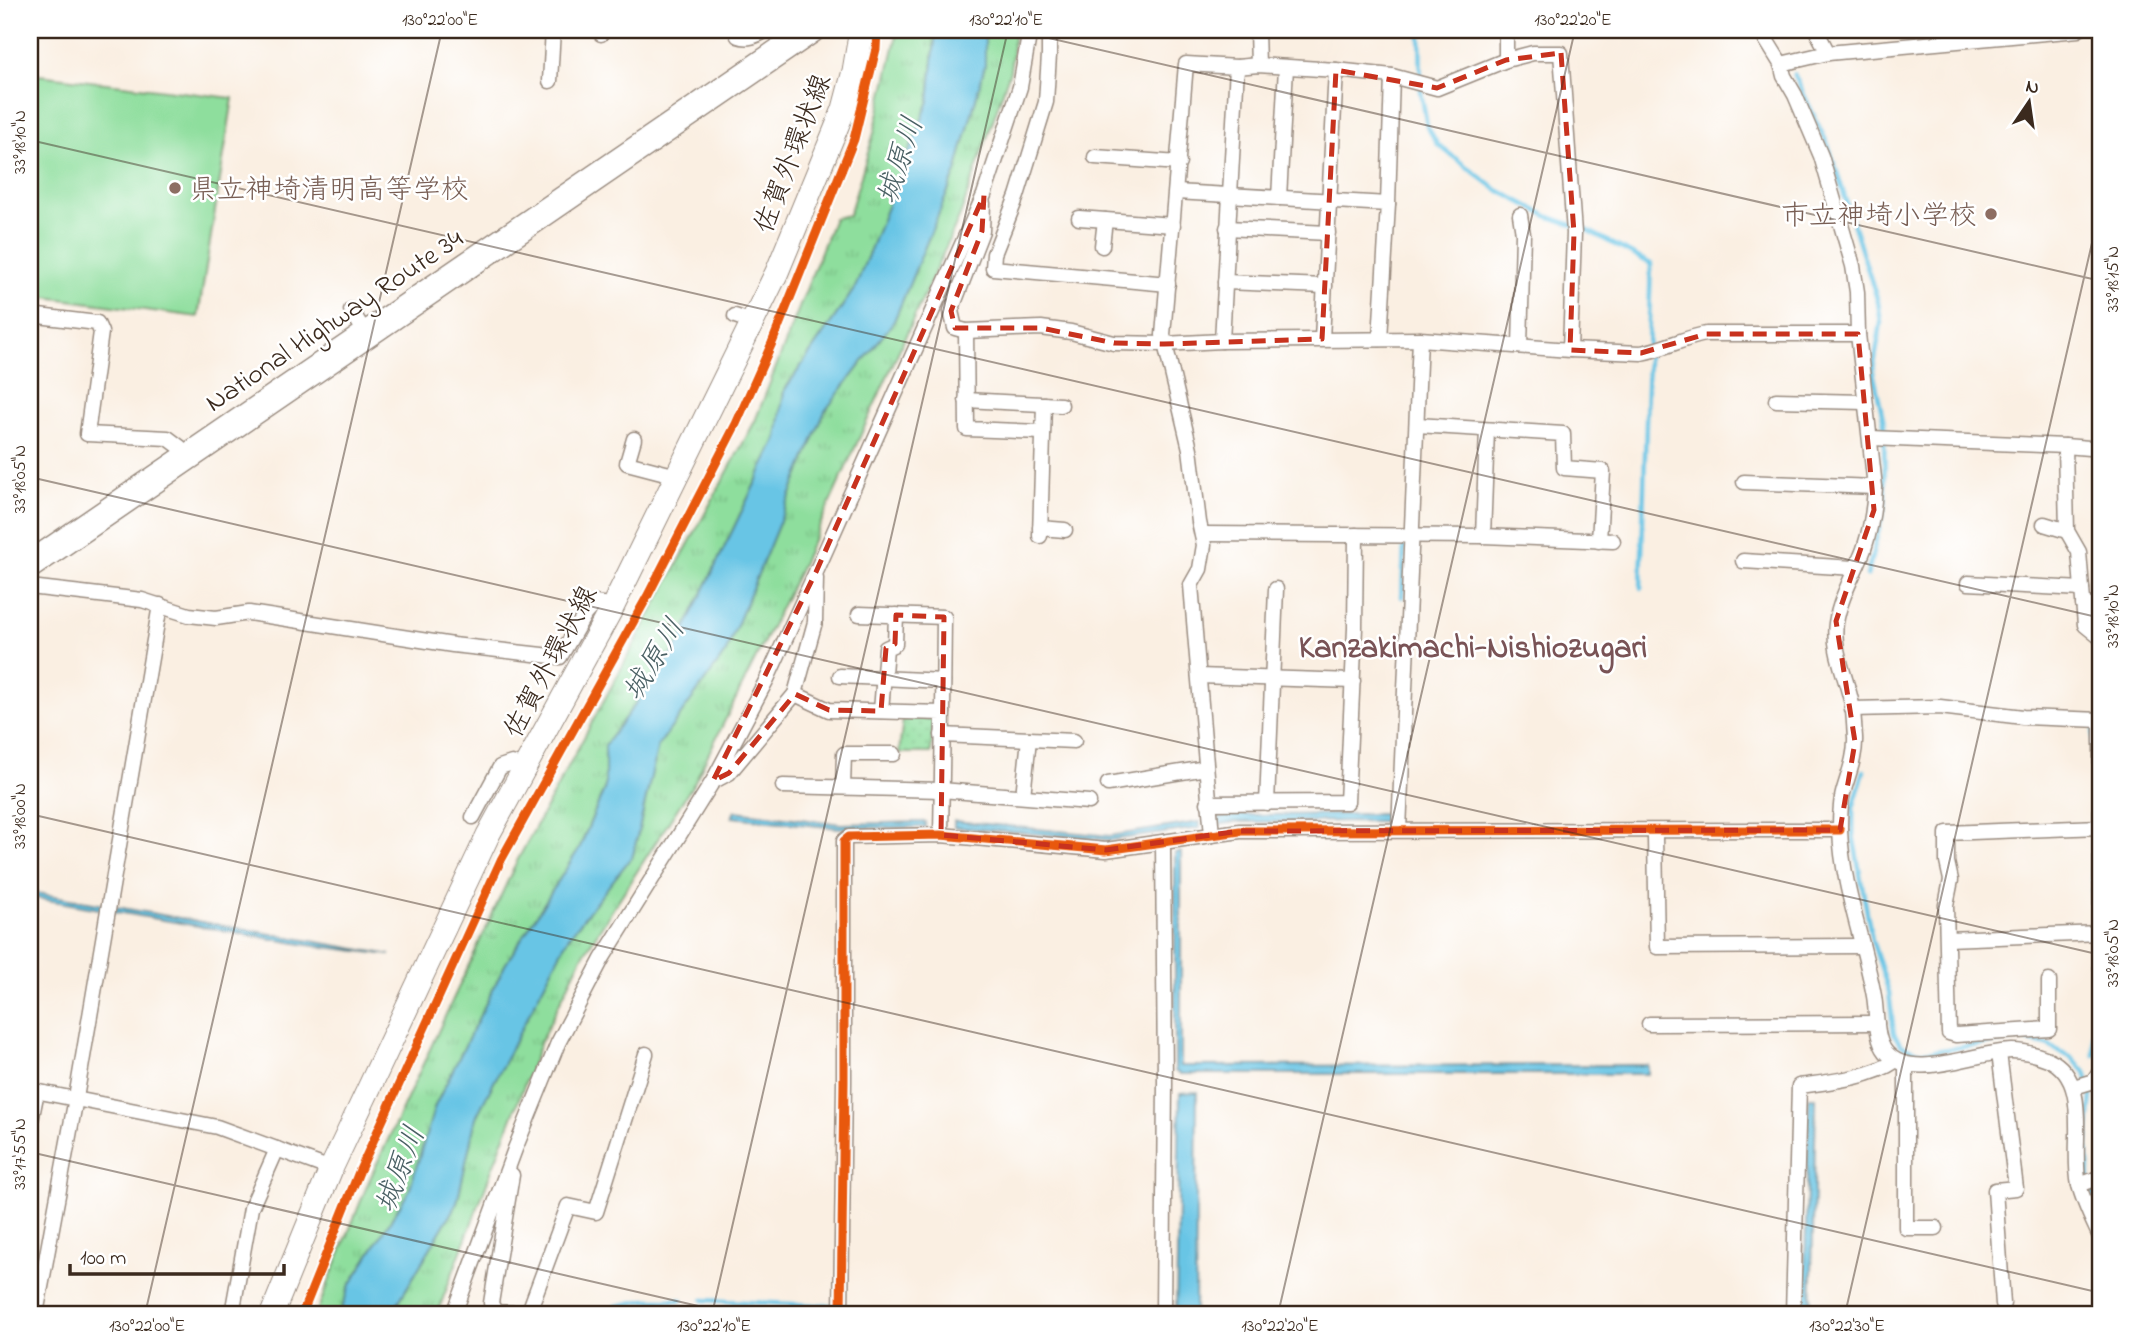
<svg xmlns="http://www.w3.org/2000/svg" width="2131" height="1344" font-family="'Indie Flower','Klee One',sans-serif">
<style>
.grass{fill:url(#grass-tufts);stroke:#64845e;stroke-width:2}
.park{fill:url(#park-dots);stroke:#64845e;stroke-width:2}
.pitch{fill:#8ede9d;stroke:#64845e;stroke-width:2}
.water{fill:#67c5e5;stroke:#517882;stroke-width:2}
.lines{fill:none;stroke-linecap:round;stroke-linejoin:round}
.stream{stroke:#67c5e5;stroke-width:4.5}
.street-casing{stroke:#9a8c80;stroke-width:17}
.primary-casing{stroke:#9a8c80;stroke-width:25}
.highway-casing{stroke:#9a8c80;stroke-width:29}
.street{stroke:#fff;stroke-width:14}
.primary{stroke:#fff;stroke-width:23}
.highway{stroke:#fff;stroke-width:26}
.cycleway-casing{stroke:#fff;stroke-width:13}
.cycleway{stroke:#e8590c;stroke-width:9}
.marked{fill:none;stroke:#c8321e;stroke-width:5;stroke-dasharray:14 9;stroke-linejoin:round}
.ticks{fill:none;stroke:#3b2a1e;stroke-width:2;stroke-opacity:0.45}
.education-dot{fill:#8d6e63;stroke:#fff;stroke-width:2.5}
.labels{text-anchor:middle;stroke-width:5;stroke-linejoin:round;paint-order:stroke}
.street-label{font-size:28px;fill:#3b2a1e;stroke:#fff}
.education-label{font-size:28px;fill:#785e54;stroke:#fff;text-anchor:start}
.water-label{font-size:30px;font-style:italic;fill:#4a6064;stroke:#fff}
.quarter-label{font-size:32px;font-weight:bold;fill:#795356;stroke:#fff}
.neatline{fill:none;stroke:#3b2a1e;stroke-width:2.5}
.ticks-label{font-size:18px;text-anchor:middle;fill:#3b2a1e}
</style>
<defs>
<pattern id="grass-tufts" width="24" height="20" patternUnits="userSpaceOnUse" patternTransform="scale(1.75)"><rect width="24" height="20" fill="#8ede9d"/><path d="M3 7l-1-3M5 7V3M7 7l1-3M15 17l-1-3M17 17v-4M19 17l1-3" fill="none" stroke="#7bbf87"/></pattern>
<pattern id="park-dots" width="8" height="8" patternUnits="userSpaceOnUse" patternTransform="scale(1.75)"><rect width="8" height="8" fill="#8ede9d"/><path d="M2 2h.1M6 6h.1" fill="none" stroke="#7bbf87" stroke-width="1.8" stroke-linecap="round"/></pattern>
</defs>
<rect width="100%" height="100%" fill="#fff"/>
<filter id="ink" filterUnits="userSpaceOnUse"><feTurbulence type="fractalNoise" baseFrequency=".0143" numOctaves="2"/><feDisplacementMap in="SourceGraphic" scale="14" xChannelSelector="R" yChannelSelector="G"/><feConvolveMatrix kernelMatrix="1 2 1 2 8 2 1 2 1" color-interpolation-filters="sRGB"/></filter>
<filter id="wash" filterUnits="userSpaceOnUse"><feTurbulence type="fractalNoise" baseFrequency=".00686" numOctaves="4" result="noise"/><feDisplacementMap in="SourceGraphic" scale="28" xChannelSelector="R" yChannelSelector="G"/><feGaussianBlur stdDeviation="1.57" result="paint"/><feColorMatrix in="noise" values="0 0 0 0 0 0 0 0 0 0 0 0 0 0 0 0 0 1.4 0 .05"/><feComposite in="paint" operator="in"/></filter>
<g filter="url(#wash)">
<rect width="100%" height="100%" fill="#faefe2"/>
<g class="grass">
<path d="M898,30H936L929,101L855,288L784,391L777,438L675,650L605,745V787L580,847L505,965L435,1106L409,1191L349,1287L340,1314H316L368,1183L516,863L755,421L834,218L849,215L874,133Z"/>
<path d="M985,30H1015L1010,71L960,216L799,571L694,783L582,957L541,1041L437,1314H395L398,1303L457,1203L476,1117L568,938L633,855L658,746L726,652L825,411L894,321L956,172L985,65Z"/>
</g>
<path class="park" d="M903,719H933L931,753H899Z"/>
<path class="pitch" d="M30,74L233,98L198,317L30,295Z"/>
<g class="water">
<path d="M936,30H985V65L956,172L894,321L825,411L726,652L658,746L633,855L568,938L476,1117L457,1203L398,1303L395,1314H340L349,1287L409,1191L435,1106L505,965L580,847L605,787V745L675,650L777,438L784,391L855,288L929,101Z"/>
<path d="M735,811L841,824L926,822L925,827L839,828L732,817Z"/>
<path d="M1392,814L1391,821L1235,822L1219,825V818L1234,815Z"/>
<path d="M954,821L1110,836L1200,822V828L1111,840L954,827Z"/>
<path d="M1178,852H1181V1066L1648,1065V1074H1180L1175,1071V853Z"/>
<path d="M30,892L391,955L308,945L30,897Z"/>
<path d="M1197,1092L1195,1314H1176L1180,1093Z"/>
<path d="M1809,1098H1816L1811,1314H1804Z"/>
</g>
<g class="lines">
<g class="stream">
<path d="M1420,30L1421,92L1427,126L1438,145L1496,189L1547,216L1587,230L1651,264L1648,347"/>
<path d="M1794,74L1829,147L1878,302L1881,323L1873,371L1884,423L1885,505L1867,576"/>
<path d="M1641,588L1648,356"/>
<path d="M1402,597L1404,545"/>
<path d="M2093,753L2094,728"/>
<path d="M1864,771L1853,808V835L1872,940L1889,992L1894,1034L1901,1045L1914,1051L1928,1052L2018,1039L2047,1045L2072,1058L2085,1072L2092,1095L2087,1147L2089,1182L2101,1212"/>
<path d="M2093,819V786"/>
<path d="M2093,881V835"/>
<path d="M2093,923V890"/>
<path d="M2092,942L2094,1055"/>
<path d="M703,1300L834,1306"/>
<path d="M616,1306L646,1300H682"/>
</g>
</g>
</g>
<g filter="url(#ink)">
<g class="lines">
<defs>
<g id="street">
<path d="M735,30L738,36C749,40 757,35 767,30"/>
<path d="M1049,30V55L1046,102L1017,196L994,254L993,268L1168,284"/>
<path d="M1257,30L1258,65"/>
<path d="M1760,30L1781,64L1784,76L1795,95L1821,156L1853,266L1857,292L1858,334L1875,487C1874,508 1871,528 1864,549C1855,573 1840,597 1836,623C1832,651 1847,678 1852,705C1854,715 1854,726 1855,737C1856,757 1848,775 1843,793C1840,804 1840,819 1840,830C1842,886 1864,941 1874,996C1877,1012 1875,1039 1886,1052C1912,1083 1977,1051 2012,1051C2023,1051 2038,1055 2048,1059C2093,1080 2070,1145 2079,1185C2084,1204 2093,1221 2101,1239"/>
<path d="M1816,30L1828,53"/>
<path d="M601,34V30"/>
<path d="M1506,60V30"/>
<path d="M1781,64L1828,53L2078,30"/>
<path d="M550,81L553,30"/>
<path d="M1095,157L1179,163"/>
<path d="M1176,192L1388,204L1380,339"/>
<path d="M1279,198L1286,67"/>
<path d="M983,203L982,231L951,311L955,328L966,331L1041,328L1071,332L1114,343L1164,344L1222,341L1420,339L1570,350L1641,353C1664,349 1683,338 1706,334H1858"/>
<path d="M1388,204L1392,76"/>
<path d="M1079,218L1173,225"/>
<path d="M1227,228L1328,233"/>
<path d="M1102,246L1105,220"/>
<path d="M1225,282L1325,286"/>
<path d="M351,310L366,334"/>
<path d="M30,315L97,323L101,332L87,434L168,438L180,447L185,458"/>
<path d="M735,316L752,322"/>
<path d="M966,331L967,429L1042,432"/>
<path d="M1322,339L1336,70"/>
<path d="M1222,341L1237,67"/>
<path d="M1520,346L1523,234L1520,215"/>
<path d="M966,400L1061,405"/>
<path d="M1776,400L1865,402"/>
<path d="M1417,425L1563,434L1564,468L1603,471L1599,541"/>
<path d="M1871,438L2065,446L2067,531L2079,552L2085,625L2101,638"/>
<path d="M634,439L627,463L677,476"/>
<path d="M2065,446L2101,449"/>
<path d="M1744,482L1875,487"/>
<path d="M2044,524L2067,531"/>
<path d="M1040,528L1065,530"/>
<path d="M1202,534L1483,536L1613,541"/>
<path d="M1040,536L1044,404"/>
<path d="M1483,536L1487,430"/>
<path d="M1743,561L1855,568"/>
<path d="M1968,583L2082,589"/>
<path d="M30,587L142,600L189,615L216,618L249,613L453,645L560,657L585,614L595,603L613,606"/>
<path d="M2083,605L2101,607"/>
<path d="M859,614L944,617L943,713"/>
<path d="M840,676L943,681"/>
<path d="M1199,676L1353,681"/>
<path d="M795,694L829,710L943,713L941,835"/>
<path d="M1852,709L1940,707L2023,717L2101,720"/>
<path d="M881,711L886,648L895,644L896,615"/>
<path d="M2101,721V968"/>
<path d="M942,735L1074,741"/>
<path d="M714,781L729,773L795,694L815,622L816,578"/>
<path d="M1108,784L1206,768"/>
<path d="M783,786L941,790L1089,802"/>
<path d="M843,787L844,754H894"/>
<path d="M1023,796L1029,739"/>
<path d="M1208,803L1347,802L1355,628L1356,535"/>
<path d="M1267,803L1276,589"/>
<path d="M473,817L500,767L512,763L524,768"/>
<path d="M1399,830L1420,339"/>
<path d="M1212,835L1191,585L1200,569L1204,545L1199,522L1190,449L1163,335L1186,64L1237,67L1258,65L1336,70L1392,76L1437,88L1506,60L1533,53H1561L1574,233L1570,350"/>
<path d="M1655,837L1657,947L1862,946"/>
<path d="M1948,939L2100,933"/>
<path d="M2049,981V1029L1956,1035L1949,1033L1946,905L1951,880L1947,862V833L2100,827"/>
<path d="M1649,1024L1877,1023"/>
<path d="M1999,1053L2016,1188L1995,1190L2003,1304"/>
<path d="M1906,1066V1228H1936"/>
<path d="M2074,1087L2094,1081L2101,1070"/>
<path d="M30,1090L217,1127L331,1169"/>
<path d="M30,1126L37,1091"/>
<path d="M512,1175L491,1303L495,1312L529,1314"/>
<path d="M2079,1185L2101,1177"/>
<path d="M36,1314L76,1098L160,605"/>
<path d="M232,1314L251,1208L277,1149"/>
<path d="M454,1314L515,1149L558,1043L602,959L713,781L767,679L816,572L984,195L1020,87L1030,30"/>
<path d="M528,1314L568,1206L596,1212L646,1054"/>
<path d="M841,1314L844,1082V841L849,837L941,835L1106,850L1240,831L1840,830"/>
<path d="M1163,1314L1165,1083L1163,842"/>
<path d="M1793,1314L1799,1086C1828,1082 1871,1078 1895,1061"/>
</g>
<path id="primary" d="M272,1314L331,1169L488,835L613,606L777,272L844,109L854,71L861,30"/>
<path id="highway" d="M30,565L811,30"/>
</defs>
<use href="#street" class="street-casing"/>
<use href="#primary" class="primary-casing"/>
<use href="#highway" class="highway-casing"/>
<use href="#street" class="street"/>
<use href="#primary" class="primary"/>
<use href="#highway" class="highway"/>
<defs>
<g id="cycleway">
<path d="M302,1314L359,1172L501,860L647,597L736,424L772,343L854,139L876,49L877,30"/>
<path d="M841,1314L844,1082V841L849,837L941,835L1106,850L1240,831L1840,830"/>
</g>
</defs>
<use href="#cycleway" class="cycleway-casing"/>
<use href="#cycleway" class="cycleway"/>
</g>
</g>
<path class="marked" d="M1561,53L1574,233L1570,350L1641,353L1706,334H1858L1874,510L1836,621L1855,742L1840,830L1240,831L1106,850L941,835L944,617L896,615L895,644L886,648L881,711L829,710L795,694L729,773L713,781L816,572L984,195L982,231L951,311L955,328H1041L1114,343L1164,344L1322,339L1336,70L1437,88L1506,60Z"/>
<path class="ticks" d="M1014,30L2101,281M30,140L2101,618M30,477L2101,955M30,814L2101,1293M30,1152L733,1314M145,1314L442,30M712,1314L1008,30M1278,1314L1575,30M1845,1314L2101,204"/>
<g class="education-dot">
<circle cx="175" cy="188" r="7"/>
<circle cx="1991" cy="214" r="7"/>
</g>
<g class="labels">
<g class="street-label">
<text transform="translate(791 153) rotate(-69)" y="10">佐賀外環状線</text>
<text transform="translate(333 319) rotate(-34)" y="10">National Highway Route 34</text>
<text transform="translate(549 661) rotate(-62)" y="10">佐賀外環状線</text>
</g>
<g class="education-label">
<text x="189" y="198">県立神埼清明高等学校</text>
<text x="1977" y="224" text-anchor="end">市立神埼小学校</text>
</g>
<g class="water-label">
<text transform="translate(899 160) rotate(-72)" y="10">城原川</text>
<text transform="translate(653 659) rotate(-58)" y="10">城原川</text>
<text transform="translate(399 1169) rotate(-69)" y="10">城原川</text>
</g>
<g class="quarter-label">
<text x="1473" y="657">Kanzakimachi-Nishiozugari</text>
</g>
</g>
<rect width="2131" height="1344" fill="none" stroke="#fff" stroke-width="77"/>
<g transform="translate(2029 102) rotate(13)" stroke="#ffffff" stroke-width="5" paint-order="stroke">
<path d="M0-5L12 26L0 18L-12 26Z" fill="#3b2a1e"/>
<text y="-10" font-size="19" font-weight="bold" text-anchor="middle" fill="#3b2a1e">N</text>
</g>
<path d="M70 1264v10h214v-10" fill="none" stroke="#3b2a1e" stroke-width="3.5"/>
<text x="80" y="1264" font-size="21" fill="#3b2a1e" stroke="#ffffff" stroke-width="5" paint-order="stroke">100 m</text>
<rect x="38" y="38" width="2054" height="1268" class="neatline"/>
<g class="ticks-label">
<text x="440" y="25">130°22'00"E</text>
<text x="1006" y="25">130°22'10"E</text>
<text x="1573" y="25">130°22'20"E</text>
<text transform="translate(19 142) rotate(-90)" y="6">33°18'10"N</text>
<text transform="translate(2112 279) rotate(-90)" y="6">33°18'15"N</text>
<text transform="translate(19 479) rotate(-90)" y="6">33°18'05"N</text>
<text transform="translate(2112 616) rotate(-90)" y="6">33°18'10"N</text>
<text transform="translate(19 816) rotate(-90)" y="6">33°18'00"N</text>
<text transform="translate(2112 953) rotate(-90)" y="6">33°18'05"N</text>
<text transform="translate(19 1154) rotate(-90)" y="6">33°17'55"N</text>
<text x="147" y="1331">130°22'00"E</text>
<text x="714" y="1331">130°22'10"E</text>
<text x="1280" y="1331">130°22'20"E</text>
<text x="1847" y="1331">130°22'30"E</text>
</g>
</svg>
